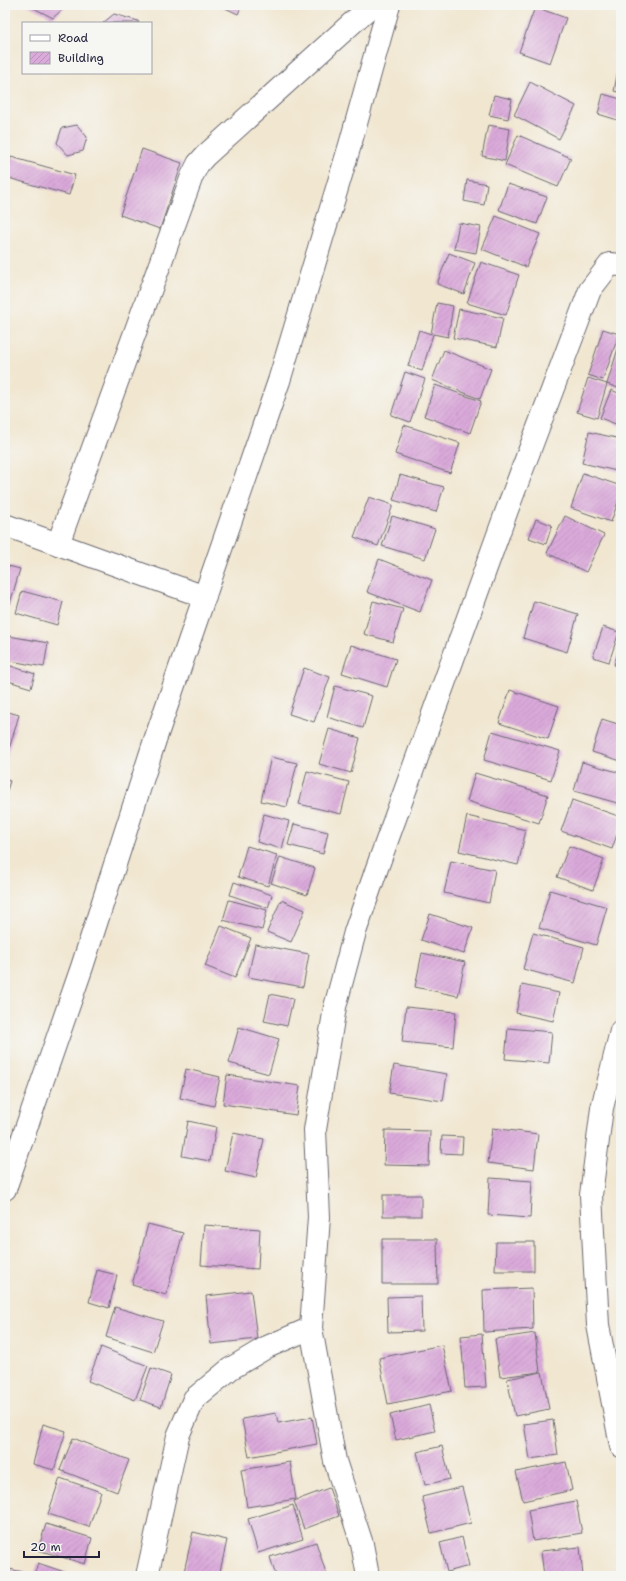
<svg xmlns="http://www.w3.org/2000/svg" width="626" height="1581" font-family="'Shantell Sans',sans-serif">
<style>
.building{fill:url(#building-hatch)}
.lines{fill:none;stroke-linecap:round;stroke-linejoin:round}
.street-casing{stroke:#6a6770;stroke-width:24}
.street{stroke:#fff;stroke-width:22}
</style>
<defs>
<pattern id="building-hatch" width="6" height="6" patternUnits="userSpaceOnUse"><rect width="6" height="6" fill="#daaada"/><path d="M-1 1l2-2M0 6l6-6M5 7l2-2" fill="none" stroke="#bb92bc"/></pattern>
</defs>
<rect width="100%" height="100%" fill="#f6f6f2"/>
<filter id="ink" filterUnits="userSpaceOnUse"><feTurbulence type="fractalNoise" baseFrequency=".025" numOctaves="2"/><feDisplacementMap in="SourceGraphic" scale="8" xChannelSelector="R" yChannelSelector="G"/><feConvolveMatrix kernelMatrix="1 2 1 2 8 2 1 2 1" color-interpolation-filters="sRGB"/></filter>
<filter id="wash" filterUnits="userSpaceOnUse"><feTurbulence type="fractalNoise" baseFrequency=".012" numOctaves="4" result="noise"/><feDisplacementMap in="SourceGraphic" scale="16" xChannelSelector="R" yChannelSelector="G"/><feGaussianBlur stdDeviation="0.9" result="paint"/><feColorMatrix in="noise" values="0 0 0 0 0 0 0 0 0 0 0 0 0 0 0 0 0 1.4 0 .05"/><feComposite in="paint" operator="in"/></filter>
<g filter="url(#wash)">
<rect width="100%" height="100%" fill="#f1e7d1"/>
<g id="blocks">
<g class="building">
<path d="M28,5H67L53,18Z"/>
<path d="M219,5H242L238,14Z"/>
<path d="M535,7L566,18L550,63L519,52Z"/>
<path d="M114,14L138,21L139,23H103Z"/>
<path d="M620,60H621V93L614,91Z"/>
<path d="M530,82L576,106L559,139L514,115Z"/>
<path d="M603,94L621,99V121L598,114Z"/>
<path d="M494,95L512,99L508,119L489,115Z"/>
<path d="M77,125L87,137L83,151L68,155L57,143L62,128Z"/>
<path d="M488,125L510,129L505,161L482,156Z"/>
<path d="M518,135L571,158L558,187L505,165Z"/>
<path d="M142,149L182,163L160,229L120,215Z"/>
<path d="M11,157L75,175L69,195L5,177Z"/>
<path d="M467,180L487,184L484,205L464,201Z"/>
<path d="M508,184L547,197L537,224L499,210Z"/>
<path d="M496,216L540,234L526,267L482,249Z"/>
<path d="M459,223L481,227L476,253L454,249Z"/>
<path d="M449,253L475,263L464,294L437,284Z"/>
<path d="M481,262L519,275L506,315L467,303Z"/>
<path d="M437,303L453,306L448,337L433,334L422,371L408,366L419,330L431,334Z"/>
<path d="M459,309L503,318L497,347L453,338Z"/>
<path d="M603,329L619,334L603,380L588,375Z"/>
<path d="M620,342L621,343V389L607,384Z"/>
<path d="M444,350L491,369L480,399L432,380Z"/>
<path d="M405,372L425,379L410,422L391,415Z"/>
<path d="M588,378L607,384L597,418L577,412Z"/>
<path d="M435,385L481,401L470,433L424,416Z"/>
<path d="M611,390L621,394V426L600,418Z"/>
<path d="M404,425L460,443L450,473L395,454Z"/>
<path d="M589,432L621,439V472L582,463Z"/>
<path d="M583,473L621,486V493L611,522L571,508Z"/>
<path d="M400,475L444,487L436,512L393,500Z"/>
<path d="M369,497L393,505L378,546L354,537Z"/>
<path d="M392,516L435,529L425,559L382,546Z"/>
<path d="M565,516L604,535L586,572L547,553Z"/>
<path d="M536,519L552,525L546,544L529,538Z"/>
<path d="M379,559L432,580L420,612L367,592Z"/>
<path d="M5,565L20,569L9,607L5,606Z"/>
<path d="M22,591L63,602L57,625L16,613Z"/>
<path d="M373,601L403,609L393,642L364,634Z"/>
<path d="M534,601L578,614L567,652L523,638Z"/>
<path d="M603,627L619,632L609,662L593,657Z"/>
<path d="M9,636L48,643L44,667L5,660Z"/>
<path d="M621,644V667L614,665Z"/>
<path d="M351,645L396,659L387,687L342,673Z"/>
<path d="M8,665L35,674L31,688L5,680Z"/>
<path d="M304,668L330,677L314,722L289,714Z"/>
<path d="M335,686L372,696L363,728L327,717Z"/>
<path d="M510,690L559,706L548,739L499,723Z"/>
<path d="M5,711L19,715L5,763Z"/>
<path d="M602,719L621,725V761L592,752Z"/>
<path d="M329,729L360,738L351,773L319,764Z"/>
<path d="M492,731L560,751L551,780L484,760Z"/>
<path d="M271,757L297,763L287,807L261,801Z"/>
<path d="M582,762L621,773V804L574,791Z"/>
<path d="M307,771L349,782L341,814L299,804Z"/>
<path d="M475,773L548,795L539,823L467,801Z"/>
<path d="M5,779L10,781L5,797Z"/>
<path d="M572,800L621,817V823L612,849L561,831Z"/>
<path d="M264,814L289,821L282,849L257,842Z"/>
<path d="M467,816L526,830L518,865L459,851Z"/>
<path d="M294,824L328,832L323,854L288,845Z"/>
<path d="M247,846L277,855L268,886L238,877Z"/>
<path d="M569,846L604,859L593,890L557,877Z"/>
<path d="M280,857L315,868L307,895L271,883Z"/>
<path d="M451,861L495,870L489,903L444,893Z"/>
<path d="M234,882L272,895L268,908L230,895Z"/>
<path d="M550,890L607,907L596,945L539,928Z"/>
<path d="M229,900L267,910L262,930L223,920Z"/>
<path d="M281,900L305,910L291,942L267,932Z"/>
<path d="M430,914L473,928L464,954L421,940Z"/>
<path d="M221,926L251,938L235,978L205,966Z"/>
<path d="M533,933L584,947L575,983L523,969Z"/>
<path d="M255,944L309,954L303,987L248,977Z"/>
<path d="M422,953L465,962L458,996L415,987Z"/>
<path d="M522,985L559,993L553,1021L516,1013Z"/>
<path d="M270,994L293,999L287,1026L264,1021Z"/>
<path d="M406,1007L456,1012L453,1047L402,1042Z"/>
<path d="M239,1027L279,1039L269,1074L229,1063Z"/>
<path d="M508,1028L552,1032L549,1063L505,1059Z"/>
<path d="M394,1065L447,1074L443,1101L389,1093Z"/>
<path d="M186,1069L220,1077L214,1106L180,1098Z"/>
<path d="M227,1075L300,1086L296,1115L223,1104Z"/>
<path d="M188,1121L216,1127L210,1161L182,1156Z"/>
<path d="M492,1128L538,1134L534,1169L488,1163Z"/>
<path d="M385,1130L430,1131L429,1166L384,1165Z"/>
<path d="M233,1133L264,1139L256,1178L225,1171Z"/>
<path d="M442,1136L463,1137L462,1154L441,1153Z"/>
<path d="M490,1178L532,1181L530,1218L488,1215Z"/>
<rect x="383" y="1195" width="38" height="21"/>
<path d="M148,1224L183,1233L166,1295L132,1285Z"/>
<path d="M204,1225L260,1229L258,1269L201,1265Z"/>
<path d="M382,1239H437L438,1284H382Z"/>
<path d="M496,1242H534V1271H495Z"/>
<path d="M97,1270L117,1275L109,1308L89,1302Z"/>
<path d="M532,1288L533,1329L484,1332L483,1290Z"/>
<path d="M251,1291L257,1339L211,1344L206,1296Z"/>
<path d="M421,1296L422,1331L388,1332L387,1297Z"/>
<path d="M115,1307L163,1321L153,1352L106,1337Z"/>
<path d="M535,1333L540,1372L500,1377L495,1339Z"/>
<path d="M482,1334L486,1387L465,1388L461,1336Z"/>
<path d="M442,1345L452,1391L388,1404L379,1358Z"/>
<path d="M101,1347L148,1366L135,1400L88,1381Z"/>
<path d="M151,1368L171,1375L161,1407L140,1400Z"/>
<path d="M542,1372L549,1409L515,1416L507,1379Z"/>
<path d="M429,1405L435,1431L396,1440L390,1415Z"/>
<path d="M276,1413L278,1423L312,1417L317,1444L249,1457L242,1419Z"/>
<path d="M553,1420L558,1455L530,1459L524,1424Z"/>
<path d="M43,1424L66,1431L54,1470L33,1464Z"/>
<path d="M73,1438L129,1460L117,1492L60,1470Z"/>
<path d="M442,1446L450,1479L425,1485L417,1452Z"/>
<path d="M290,1462L296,1499L247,1507L241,1470Z"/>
<path d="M566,1462L572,1490L523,1501L516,1472Z"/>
<path d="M60,1478L101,1492L89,1527L48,1514Z"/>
<path d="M462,1487L471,1523L431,1533L422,1497Z"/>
<path d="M329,1488L339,1516L304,1529L294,1501Z"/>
<path d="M576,1501L582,1533L533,1541L528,1510Z"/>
<path d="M293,1505L303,1539L258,1553L248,1519Z"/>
<path d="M46,1524L92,1538L85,1564L38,1550Z"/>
<path d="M193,1532L227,1540L219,1576H183Z"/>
<path d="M462,1537L469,1566L447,1572L440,1543Z"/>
<path d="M316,1542L327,1576H276L270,1557Z"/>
<path d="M580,1547L583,1576H544L541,1551Z"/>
<path d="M38,1563L76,1576H34Z"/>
<path d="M5,1568L27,1573L26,1576H5Z"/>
</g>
</g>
</g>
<g filter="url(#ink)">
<use href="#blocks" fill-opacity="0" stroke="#6a6770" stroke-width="1"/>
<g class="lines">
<defs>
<g id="street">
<path d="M5,525L205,597"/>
<path d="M58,544L192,176L198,164L205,156L372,5"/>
<path d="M621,1031L602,1108L591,1195L598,1325L621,1446"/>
<path d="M5,1189L82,967L155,740L279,381L350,145L389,5"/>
<path d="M147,1576L178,1436L194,1399L230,1369L267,1347L311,1328"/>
<path d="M368,1576L362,1544L335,1461L311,1328L319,1217L315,1130L335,1007L355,932L377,868L507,510L590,290L610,264L621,265"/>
</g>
</defs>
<use href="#street" class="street-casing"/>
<use href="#street" class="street"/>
</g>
</g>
<rect width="626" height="1581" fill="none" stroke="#f6f6f2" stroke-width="20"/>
<rect x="22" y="22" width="130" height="52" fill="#f6f6f2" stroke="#a1a1a9"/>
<rect x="30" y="35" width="20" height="6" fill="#ffffff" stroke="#a1a1a9"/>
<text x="58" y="42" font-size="12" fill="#22223b">Road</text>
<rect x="30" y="52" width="20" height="12" fill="url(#building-hatch)" stroke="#a1a1a9"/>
<text x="58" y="62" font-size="12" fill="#22223b">Building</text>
<path d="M24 1551v6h75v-6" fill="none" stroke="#22223b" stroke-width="2"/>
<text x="30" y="1551" font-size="12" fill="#22223b" stroke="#f6f6f2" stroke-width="3" paint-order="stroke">20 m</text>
</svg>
